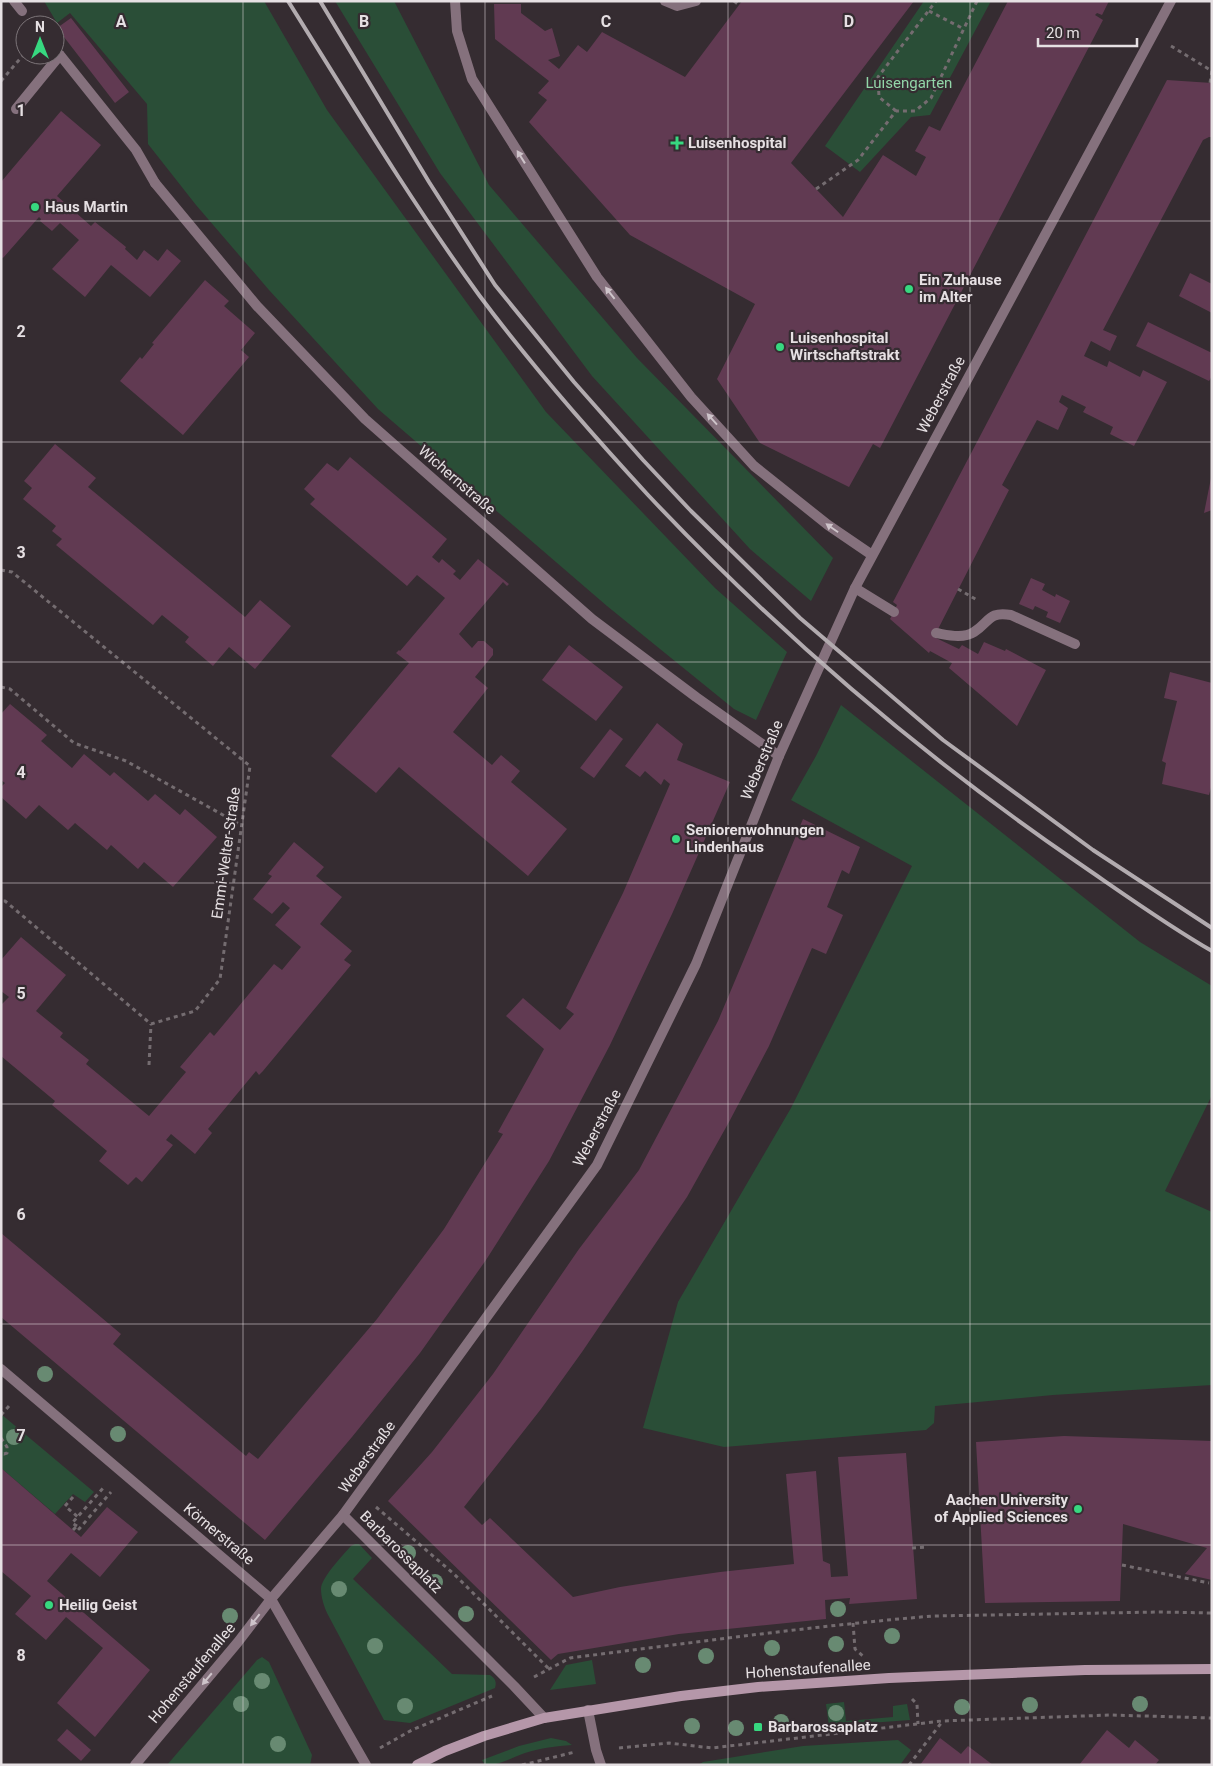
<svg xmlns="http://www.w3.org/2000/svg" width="1213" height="1766" font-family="Roboto,sans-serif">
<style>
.green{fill:#2a4e37}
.building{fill:#613a52}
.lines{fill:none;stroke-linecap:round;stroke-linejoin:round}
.path{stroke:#746c70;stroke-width:3;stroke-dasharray:4 4;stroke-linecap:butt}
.service{stroke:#85717d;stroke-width:10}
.minor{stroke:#85717d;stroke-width:10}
.secondary{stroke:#b597a9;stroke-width:10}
.rail{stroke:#b2abaf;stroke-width:4}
.tree{fill:#688a72}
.oneway{fill:#cec4ca}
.grid{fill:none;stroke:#e6e0e3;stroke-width:1;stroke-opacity:0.55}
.poi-dot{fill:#37d880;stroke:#352c31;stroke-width:2}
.labels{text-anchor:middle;stroke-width:4.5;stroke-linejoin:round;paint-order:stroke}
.park-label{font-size:15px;fill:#92d6a8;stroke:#352c31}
.poi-label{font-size:15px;font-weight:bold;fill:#e6e0e3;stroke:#352c31;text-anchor:start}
.street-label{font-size:15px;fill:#e6e0e3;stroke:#352c31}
.grid-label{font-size:16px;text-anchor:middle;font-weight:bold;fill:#e6e0e3;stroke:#352c31;stroke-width:4.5;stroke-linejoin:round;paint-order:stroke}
</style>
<rect width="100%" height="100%" fill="#352c31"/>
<g class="green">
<path d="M44,1H264L327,110L546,412L715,588L787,652L756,720L734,709L607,606L378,409L269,290L196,205L148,144L147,104L70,13L57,23Z"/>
<path d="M335,1H394L489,185L637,358L833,558L811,601L750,549L592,376L440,173Z"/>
<path d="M924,1H991L930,115L911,117L860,172L825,146Z"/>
<path d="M841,705L1140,942L1212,986V1095L1165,1191L1212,1212V1385L1053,1395L935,1406L934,1423L926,1430L724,1447L643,1428L678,1302L791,1108L912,866L791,800L816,756Z"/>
<path d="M1,1414L94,1492L85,1502L73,1494L55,1514L1,1468Z"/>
<path d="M355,1544H359L372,1558L353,1579L452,1674L490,1675C495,1678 497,1682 495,1688L410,1723L384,1720L327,1613C324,1606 321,1597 321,1589C321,1578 343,1555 351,1546Z"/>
<path d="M262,1657L269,1662L312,1755L310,1765H167L257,1660Z"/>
<path d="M592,1660L596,1684L550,1690L566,1665Z"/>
<path d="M844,1702L846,1721L893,1717V1706L907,1704L910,1720L829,1726L826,1704Z"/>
<path d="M551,1738L566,1741L572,1745C556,1746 541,1748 525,1753C510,1758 502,1765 485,1765L482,1760L519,1746Z"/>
<path d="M898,1740L911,1750L900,1765H698L703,1762L803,1746Z"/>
</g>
<g class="building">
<path d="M742,1H914L791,163L843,217L883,155L916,176L926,157L915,151L929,126L940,131L1008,1H1109L1102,15L1097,13L1095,15L1103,20L880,448L873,444L849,487L760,443L717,379L755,304L630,235L529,122L547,100L538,93L549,81L495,39L494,4H521V13L545,31L552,28L560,56L548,60L559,69L578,45L587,52L602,32L685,77Z"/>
<path d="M71,18L129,92L115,103L57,28Z"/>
<path d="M1167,80L1212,83V137H1209L1203,140L1103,330L1117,336L1110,351L1091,341L1084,356L1107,367L1109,361L1140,377L1143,370L1167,382L1134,446L1110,434L1113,427L1083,412L1086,407L1062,395L1059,402L1068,408L1058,430L1037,420L1002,485L1009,490L934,637L959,649L962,645L978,654L984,642L1005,651L1006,649L1046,670L1017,726L949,668L952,663L930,651L929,653L890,619L897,605L893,602Z"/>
<path d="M61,111L101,145L57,196L91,226L95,222L126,247L125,249L137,260L144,250L158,261L167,249L181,261L150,297L111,265L85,297L52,269L79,240L60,223L52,231L40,221L41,219L39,217L3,258L1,257V182Z"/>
<path d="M1190,273L1212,284V313L1179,296Z"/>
<path d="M205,280L229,301L224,306L255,333L241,350L249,357L183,435L120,381L140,357L142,359L154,344L152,343Z"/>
<path d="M1148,322L1212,353V376L1209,381L1136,346Z"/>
<path d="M55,444L96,478L88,487L245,617L260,600L291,626L255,669L229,647L213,666L185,642L189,637L162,615L153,625L56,545L62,539L52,531L56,526L23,499L32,488L24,481Z"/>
<path d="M350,457L447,539L432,557L439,563L442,559L456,571L453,574L460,580L478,559L509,584L507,586L503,582L459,634L472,648L478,641H484L493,649V655L475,677L488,688L453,732L492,765L501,755L520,771L511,782L567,829L528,876L399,767L376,793L331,756L409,663L396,653L399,650L400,651L445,598L417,575L407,586L310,504L315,499L304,489L327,463L338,471Z"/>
<path d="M1211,478L1212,510L1204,513Z"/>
<path d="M1031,578L1045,584L1042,590L1055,597L1056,594L1070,601L1060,623L1046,617L1048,612L1035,606L1033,610L1019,604Z"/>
<path d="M569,645L623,687L596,721L542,680Z"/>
<path d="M1170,672L1212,683V784L1209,795L1162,784L1166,763L1162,761L1177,701L1164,698Z"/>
<path d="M10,704L47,735L41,741L72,768L84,754L110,776L114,772L148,801L155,794L180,815L185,809L217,837L173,887L144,862L138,869L111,845L107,850L75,823L68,830L39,805L26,819L1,797V787L5,783L1,780V714Z"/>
<path d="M657,723L683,744L677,760L730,782L672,914L610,1045L549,1161L486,1260L420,1353L352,1437L265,1540L1,1317V1233L121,1334L113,1344L246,1456L249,1452L258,1459L377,1319L444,1229L503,1134L498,1132L544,1049L506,1016L523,998L560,1030L574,1014L566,1008L623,893L670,784L664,779L661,785L645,771L640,777L625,766Z"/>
<path d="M610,729L623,739L594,778L580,768Z"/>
<path d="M803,819L860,847L849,874L842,870L827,907L843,915L826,954L812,948L769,1046L729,1122L687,1197L582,1352L541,1409L464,1507L482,1525L490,1518L573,1597L620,1587L671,1579L720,1572L794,1564L786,1474L816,1471L823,1561L830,1564L831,1577L848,1576L838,1457L906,1453L917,1599L849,1604L850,1598L825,1600L826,1619L679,1634L558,1654L551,1660L388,1501L432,1452L493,1374L579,1249L639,1170L718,1021Z"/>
<path d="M294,842L324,867L316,876L342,897L320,924L352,951L344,960L351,965L263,1071L259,1075L256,1071L208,1129L212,1133L195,1154L171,1134L166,1140L173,1145L142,1182L136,1177L128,1185L99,1161L107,1151L52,1105L55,1101L1,1056V1005L9,997L1,991V960L21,937L66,975L36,1011L63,1033L60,1037L89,1060L86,1064L149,1116L186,1072L180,1067L210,1032L214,1036L274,964L282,970L301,947L275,925L290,908L283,902L272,914L253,899L272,876L268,874Z"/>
<path d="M1064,1436L1212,1441V1580L1185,1574L1207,1548L1123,1524L1120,1601L985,1603L976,1442Z"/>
<path d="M1,1468L81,1537L107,1507L138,1532L100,1577L71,1553L47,1581L150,1670L95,1737L57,1703L103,1648L66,1617L46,1640L15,1614L31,1596L1,1571Z"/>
<path d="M67,1729L91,1750L81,1761L57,1740Z"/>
<path d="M1107,1730L1129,1748L1135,1740L1159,1760L1155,1765H1079Z"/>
<path d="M940,1738L961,1754L968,1746L993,1765H920Z"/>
</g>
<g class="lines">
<g class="path">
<path d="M734,1L739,5"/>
<path d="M929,11L964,29"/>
<path d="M43,17L47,25"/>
<path d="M1171,46L1212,71L1210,83"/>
<path d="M1,81L25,53"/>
<path d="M896,111L879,97L878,77L936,1"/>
<path d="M816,189L858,160L896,111H915L931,98L977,1"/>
<path d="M1,570L12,572L250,766L220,979L195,1011L151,1024L5,901H1"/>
<path d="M958,589L977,600"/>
<path d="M1,687L10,689L74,743L126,761L241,825"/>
<path d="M149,1065L151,1024"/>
<path d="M1,1415L9,1406"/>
<path d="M1,1438L7,1447V1453L4,1454L2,1453"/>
<path d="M73,1497L65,1506L78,1517"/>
<path d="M376,1507L454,1574L549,1669"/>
<path d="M77,1526L72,1523L105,1486"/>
<path d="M73,1530L77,1526L79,1529L111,1492"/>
<path d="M912,1548L928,1547"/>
<path d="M1122,1565L1209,1583"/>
<path d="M853,1623L855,1649L864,1657"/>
<path d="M534,1677L570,1658C691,1643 812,1626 933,1616L1160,1612L1212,1613"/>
<path d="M912,1699L917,1704L918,1724"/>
<path d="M380,1748L412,1730L492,1696"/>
<path d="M619,1748L669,1743L712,1748L942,1721L1111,1715L1212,1718"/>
<path d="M522,1765L575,1752"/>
<path d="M909,1765L942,1722"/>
</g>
<g class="service">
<path d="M14,1L22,11"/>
<path d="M455,1L457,31L472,79L597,277L691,397L754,466L828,525L872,555"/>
<path d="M665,1L677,6L696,1"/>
<path d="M16,109L60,55L136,150L155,183"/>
<path d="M855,588L894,612"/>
<path d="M936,633C948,635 963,639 974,632C990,622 988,611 1011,615L1075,644"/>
</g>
<g class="minor">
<path d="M155,183L257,306L365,419L592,619L696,697L779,756"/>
<path d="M1,1369L271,1599L366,1765"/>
<path d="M343,1515L514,1686L544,1718"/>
<path d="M588,1710L596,1750L601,1765"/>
<path d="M135,1765L238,1642L271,1599L343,1515L597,1165L696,964L779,756L855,588L1171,1"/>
</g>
<path class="secondary" d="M417,1765L445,1751L484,1736L544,1718L681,1696L758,1687L889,1678L1085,1670L1212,1669"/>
<g class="rail">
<path d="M288,1C350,100 410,200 479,295C531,365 589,431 648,495C778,633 921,755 1077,862C1121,892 1165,924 1212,951"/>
<path d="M320,1L429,182L495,285L574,382L643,460L691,511L800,618L943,740L1093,850L1212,928"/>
</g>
</g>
<g class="tree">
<circle cx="45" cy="1374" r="8"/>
<circle cx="118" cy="1434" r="8"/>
<circle cx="14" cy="1437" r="8"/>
<circle cx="408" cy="1553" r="8"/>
<circle cx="435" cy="1582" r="8"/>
<circle cx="339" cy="1589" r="8"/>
<circle cx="838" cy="1609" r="8"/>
<circle cx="466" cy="1614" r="8"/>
<circle cx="230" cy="1616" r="8"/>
<circle cx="892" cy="1636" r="8"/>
<circle cx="836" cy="1644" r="8"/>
<circle cx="375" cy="1646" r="8"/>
<circle cx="772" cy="1648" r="8"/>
<circle cx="706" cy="1656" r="8"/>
<circle cx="643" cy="1665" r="8"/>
<circle cx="262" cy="1681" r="8"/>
<circle cx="241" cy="1704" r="8"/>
<circle cx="1140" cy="1704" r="8"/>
<circle cx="1030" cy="1705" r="8"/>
<circle cx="405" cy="1706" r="8"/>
<circle cx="962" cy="1707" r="8"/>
<circle cx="836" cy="1713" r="8"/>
<circle cx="781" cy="1722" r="8"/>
<circle cx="692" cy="1726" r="8"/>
<circle cx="736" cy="1728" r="8"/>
<circle cx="278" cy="1744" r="8"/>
</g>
<defs><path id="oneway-solid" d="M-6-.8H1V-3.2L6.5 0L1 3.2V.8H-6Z" transform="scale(1.25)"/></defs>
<g class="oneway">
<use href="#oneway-solid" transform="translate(521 157) rotate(-122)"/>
<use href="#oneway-solid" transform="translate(610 293) rotate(-128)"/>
<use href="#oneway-solid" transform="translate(712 419) rotate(-132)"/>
<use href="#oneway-solid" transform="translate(832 528) rotate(-145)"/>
<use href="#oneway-solid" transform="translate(255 1620) rotate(128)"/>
<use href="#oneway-solid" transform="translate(207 1679) rotate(130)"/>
</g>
<path class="grid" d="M243,1V1765M485,1V1765M728,1V1765M970,1V1765M1,221H1212M1,442H1212M1,662H1212M1,883H1212M1,1104H1212M1,1324H1212M1,1545H1212"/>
<g class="poi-dot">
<path d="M674.5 135.5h5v5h5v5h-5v5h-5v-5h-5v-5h5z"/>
<circle cx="35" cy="207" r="5"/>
<circle cx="909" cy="289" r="5"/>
<circle cx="780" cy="347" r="5"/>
<circle cx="676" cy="839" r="5"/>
<circle cx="1078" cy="1509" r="5"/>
<circle cx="49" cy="1605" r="5"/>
<rect x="753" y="1722" width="10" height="10" rx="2.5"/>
</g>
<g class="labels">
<g class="park-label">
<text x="909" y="88">Luisengarten</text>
</g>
<g class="poi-label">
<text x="688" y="148">Luisenhospital</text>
<text x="45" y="212">Haus Martin</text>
<text x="919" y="285">Ein Zuhause<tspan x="919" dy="17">im Alter</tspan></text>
<text x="790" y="343">Luisenhospital<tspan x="790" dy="17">Wirtschaftstrakt</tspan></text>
<text x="686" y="835">Seniorenwohnungen<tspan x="686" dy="17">Lindenhaus</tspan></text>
<text x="1068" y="1505" text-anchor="end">Aachen University<tspan x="1068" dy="17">of Applied Sciences</tspan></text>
<text x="59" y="1610">Heilig Geist</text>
<text x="768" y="1732">Barbarossaplatz</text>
</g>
<g class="street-label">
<text transform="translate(941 395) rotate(-62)" y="5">Weberstraße</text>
<text transform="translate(457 480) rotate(41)" y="5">Wichernstraße</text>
<text transform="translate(762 760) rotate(-67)" y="5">Weberstraße</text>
<text transform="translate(226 853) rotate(-82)" y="5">Emmi-Welter-Straße</text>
<text transform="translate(597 1128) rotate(-62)" y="5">Weberstraße</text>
<text transform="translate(367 1457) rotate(-54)" y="5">Weberstraße</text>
<text transform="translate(219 1534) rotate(40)" y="5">Körnerstraße</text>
<text transform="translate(401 1552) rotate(45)" y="5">Barbarossaplatz</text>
<text transform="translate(808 1669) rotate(-4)" y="5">Hohenstaufenallee</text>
<text transform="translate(192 1673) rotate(-50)" y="5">Hohenstaufenallee</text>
</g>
</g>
<g class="grid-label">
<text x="121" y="27">A</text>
<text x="364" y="27">B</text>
<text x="606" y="27">C</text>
<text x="849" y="27">D</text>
<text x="21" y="116">1</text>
<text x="21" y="337">2</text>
<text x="21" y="558">3</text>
<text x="21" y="778">4</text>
<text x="21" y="999">5</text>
<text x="21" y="1220">6</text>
<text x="21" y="1441">7</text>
<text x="21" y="1661">8</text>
</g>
<rect width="1213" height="1766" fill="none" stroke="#e6e0e3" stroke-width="5"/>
<g transform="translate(40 40)"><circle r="24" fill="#352c31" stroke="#7c7478"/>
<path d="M0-4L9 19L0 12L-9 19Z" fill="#37d880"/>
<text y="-8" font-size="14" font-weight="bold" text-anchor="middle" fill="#e6e0e3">N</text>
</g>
<path d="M1038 38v8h99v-8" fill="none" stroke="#e6e0e3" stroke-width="2.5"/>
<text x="1046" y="38" font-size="15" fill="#e6e0e3" stroke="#352c31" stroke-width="4" paint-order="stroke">20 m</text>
</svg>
